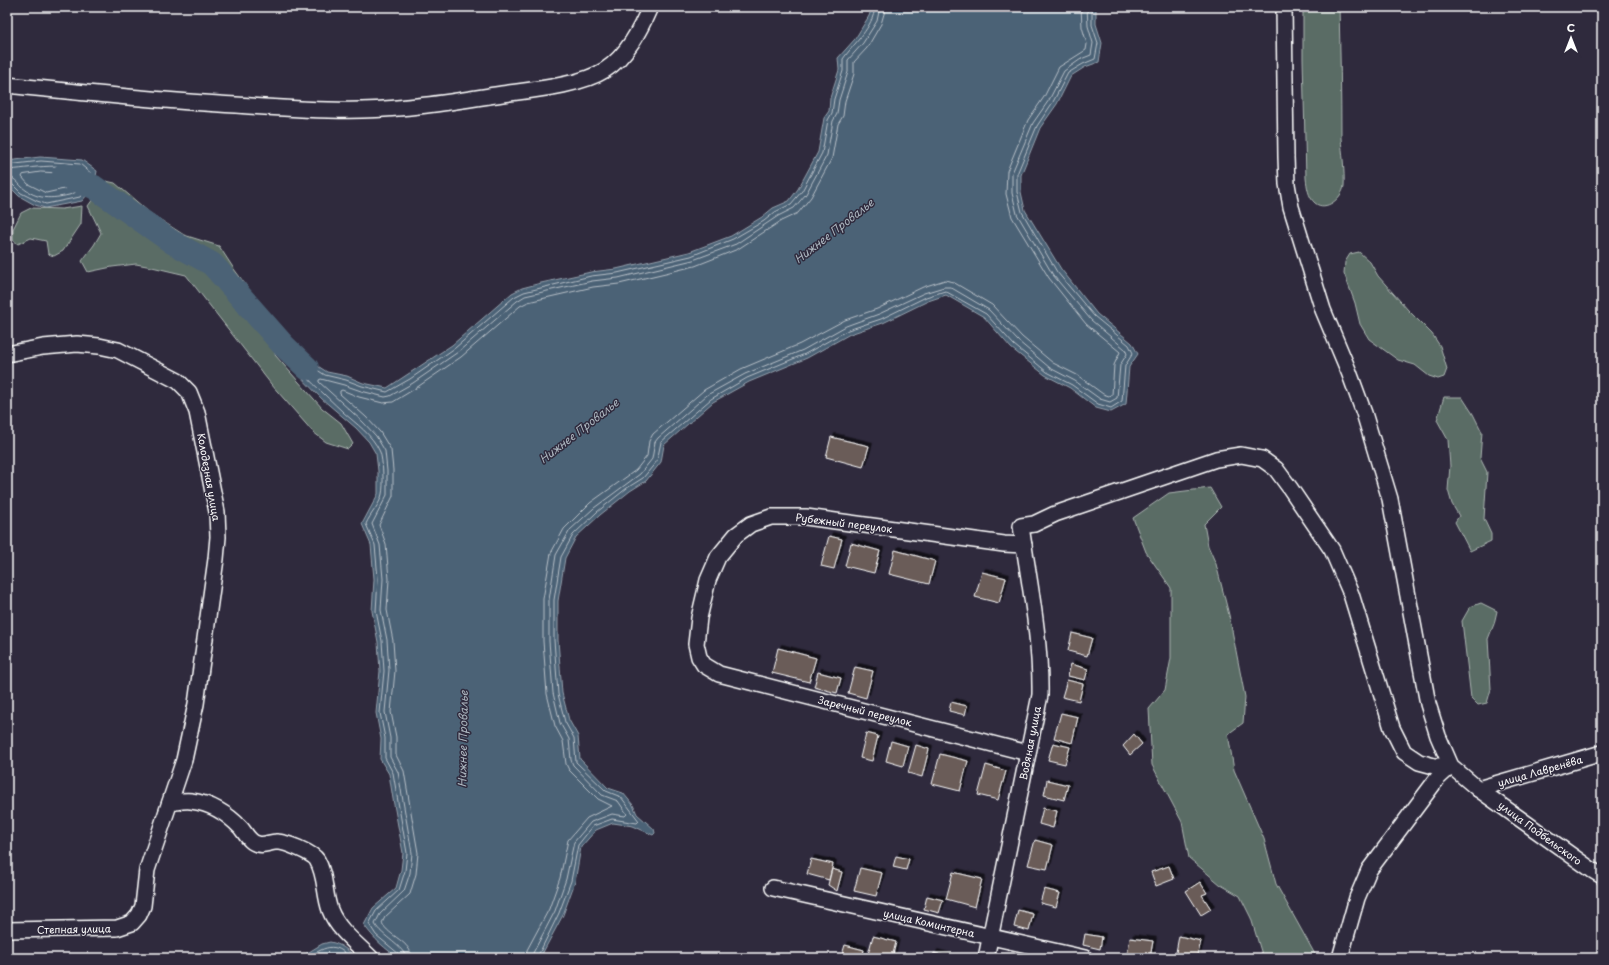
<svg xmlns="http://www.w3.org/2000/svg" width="1609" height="965" font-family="'Playpen Sans',sans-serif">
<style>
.green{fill:#5a6c65;stroke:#acb6b2}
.water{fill:#4c6276;stroke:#94a1ad}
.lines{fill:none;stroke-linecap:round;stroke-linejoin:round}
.shore{stroke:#b7c0c8;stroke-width:1}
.river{stroke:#4c6276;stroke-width:24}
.building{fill:#6a5c58;stroke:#fff;filter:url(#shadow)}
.street-casing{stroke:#fff;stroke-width:18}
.street{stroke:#2f2a3d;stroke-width:15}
.labels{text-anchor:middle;stroke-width:3;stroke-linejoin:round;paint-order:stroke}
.street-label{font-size:10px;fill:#fff;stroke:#2f2a3d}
.water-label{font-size:11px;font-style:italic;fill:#aeb8c1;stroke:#2f2a3d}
</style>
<defs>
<filter id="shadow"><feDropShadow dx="3.5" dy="-3.5" stdDeviation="0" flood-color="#0009"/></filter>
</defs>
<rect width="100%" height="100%" fill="#2f2a3d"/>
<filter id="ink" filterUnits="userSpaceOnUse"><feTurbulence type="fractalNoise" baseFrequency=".025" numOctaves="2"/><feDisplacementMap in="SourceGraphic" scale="8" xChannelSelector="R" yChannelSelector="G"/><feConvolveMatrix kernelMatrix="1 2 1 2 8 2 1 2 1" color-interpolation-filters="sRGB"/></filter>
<g filter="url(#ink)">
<g class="green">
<path d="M1303,7H1339C1340,51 1341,94 1341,138C1342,152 1345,172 1344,186C1342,198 1326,212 1315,203C1308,197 1307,186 1306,178L1303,59Z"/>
<path d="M106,181L115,183L150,213L184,235L219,246L234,269L276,326L275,355L322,408L341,423L353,444L348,449L326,442L313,432L271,384L186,275L152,267L136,264L112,267L88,272L82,261L94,245L101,233L88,206Z"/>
<path d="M82,206L81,224L63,251L54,256L48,254L46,241L31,238L18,244L13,240V229L21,213L31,208L62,209Z"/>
<path d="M1359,252L1370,262L1378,276L1408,310L1432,334L1440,346L1447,369L1444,377L1438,379L1429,376L1415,365L1398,360L1369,339L1360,324L1355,303L1344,273L1345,262L1350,254Z"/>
<path d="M1444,397H1462L1473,414L1482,432L1480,458L1487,472L1484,519L1491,534V541L1470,551L1455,522L1459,516L1452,504L1448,490L1450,466L1448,440L1437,420Z"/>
<path d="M1210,488L1221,507L1204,524L1208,546L1216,564L1229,615L1245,697L1243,723L1228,734L1234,770L1264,839L1276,884L1317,958H1263L1251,918L1240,896L1221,885L1189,858L1182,822L1152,765L1149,709L1165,690L1171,658V588L1146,552L1133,518L1169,493Z"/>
<path d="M1481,603L1497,611L1494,624L1488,639L1491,689L1487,703L1478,705L1471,698L1462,621L1470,607Z"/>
</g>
<g class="water">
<path d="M872,7H1096V24L1102,43L1099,62L1085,67L1071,76L1057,104L1040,128L1021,175V192L1025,210L1061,269L1097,314L1132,343L1138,354L1129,367L1126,404L1111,412L1096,408L1070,388L1045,375L1011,348L984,317L946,295L928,301L883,323L850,334L807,358L749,382L713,402L664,445L661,462L646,481L630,491L600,515L576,537L565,558L558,601V640L562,693L569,720L578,736L580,759L608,788L623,793L633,805L637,814L654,829L655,833L653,835L633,826L613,823L596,830L581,847L575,882L563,915L540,958H399C385,949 374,939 364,925L373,908L396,888L401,870L403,853L393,799L389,774L380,759L381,739L376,713L380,671L378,642L372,611L374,579L371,545L362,524L378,494V471L376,454L369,442L356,428L322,399L295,371L282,356L284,346L294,345L310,361L327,372L347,376L363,383L387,388L452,345L512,293L522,288L541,283L591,272L616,269L689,252L731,236L762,217L773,208L789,201L798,189L818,152L824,118L829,111L830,98L839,70L838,58L855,39L869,16Z"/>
<path d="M40,157L82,160L97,171L94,187L82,201L45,208L35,205L19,196L7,184V161Z"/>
<path d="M330,942C341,944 348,950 356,958H299L322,944Z"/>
</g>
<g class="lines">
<g class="shore">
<path d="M7,165L41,161L80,164L92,174L90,185L80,197L46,204L37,201L21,193L11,183L7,182"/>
<path d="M7,170C27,169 73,159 87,176C85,186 79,192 69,195C51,199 37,200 22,187C17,182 14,177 7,177"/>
<path d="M41,172L76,174L80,177V179L73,187L46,193L28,184L22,177L23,175Z"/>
<path d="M307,958C323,948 335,940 350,958"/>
<path d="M401,958L399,954L376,935L369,924L376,911L399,890L405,871L407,853L393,773L385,758V738L380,713L384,671L382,641L376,611L378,579L375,545L366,524C370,514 380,505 382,494C384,486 383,460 380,452C372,434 356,424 343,412C323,393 304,376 287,355V351L293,349L308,364L325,375L346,380L362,386L387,392L410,379L455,348L514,297L524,292L591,276L617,273L691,256L733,239L764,221L775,212L791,204L802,191L822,153L828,120L832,113L834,99L843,71V59C854,43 873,28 875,7"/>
<path d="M406,958C405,947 381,936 375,924L380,914L404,891L410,873L412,853L398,772L390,757V738L385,712L389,670L387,640L381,610L383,579L380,545L372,524L387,495V471L385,451L376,436L363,422L319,382V380L321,379L344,385L361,391L385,397L390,396L413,383L458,352L517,301L525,296L592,281L618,278L693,260L736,244L778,216L794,208L806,194L827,155L833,121L837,114L839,100L848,72V60L863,43L877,21L880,7"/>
<path d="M412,958C411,941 389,937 382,923L385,917L410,894L416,874L418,853L404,771L396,755V737L391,712L395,671L393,641L387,610L389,579L386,544L379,525L393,496V470L391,450L380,432L366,417L340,394V391L342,390L359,397L383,403L393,402L416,388L461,357L520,306L528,302L593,287L619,284L695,266L738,249L781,221L798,213L811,197L832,158L838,124L843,116L845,101L854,74V62L867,48L881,24L886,7"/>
<path d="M526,958L527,950L549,909L560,878L568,840L587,818L612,806L598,799L569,770L566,764L563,741L555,726L547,694L543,641V599L551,553L564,529L590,503L636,470L647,456L649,441L653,434L704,390L741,369L800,344L845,320L877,309L923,287L945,280L953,282L992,305L1022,337L1053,363L1077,375L1103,394L1109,396L1112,395L1114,365L1120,352L1086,324L1049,278L1012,217L1006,194L1007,171L1028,120L1044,97L1059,67L1086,50L1087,44L1082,27L1081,7"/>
<path d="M532,958L533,953L555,911L566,879L574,842L591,822L612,814L625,816L627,814L618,801L602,795L573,765L571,760L569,739L560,723L553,693L549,641V600L556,555L570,530L594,508L640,474L652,459L655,442L658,438L707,395L745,374L803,350L846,326L879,314L924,293L944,287H950L989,310L1018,341L1050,368L1075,381L1100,399L1110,402L1117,398L1120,365L1127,354L1125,349L1091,320L1053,275L1017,214L1012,193V173L1033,123L1049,100L1064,71L1081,59L1091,55L1093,43L1088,26L1087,7"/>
<path d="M537,958L559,913L571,881L578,845L593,826L612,819L637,823L639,821L621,797L606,791L576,762L574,738L565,722L558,694L554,640V600L561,557L573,535L597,512L627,488L643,478L657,461L661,442L711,399L747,378L805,354L848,330L881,319L926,297L945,291L986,314L1014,345L1047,372L1072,385L1098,404L1111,408L1122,401L1125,366L1133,353L1129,345L1094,316L1057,272L1022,212L1017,192V174L1037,126L1053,102L1068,73L1083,64L1095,59L1098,43L1092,25V7"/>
</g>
<path class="river" d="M64,175L94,187L172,242L212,264L284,346L307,368"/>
</g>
<g class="building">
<path d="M831,437L869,446L863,467L826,457Z"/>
<path d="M829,536L842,539L834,569L821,566Z"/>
<path d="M851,543L880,551L874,573L845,566Z"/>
<path d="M895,550L935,561L929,584L889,574Z"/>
<path d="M982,572L1006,578L999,603L975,597Z"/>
<path d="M1072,633L1092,638L1087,656L1068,651Z"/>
<path d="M778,648L816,658L809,682L772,673Z"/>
<path d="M1071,664L1088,669L1085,680L1068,676Z"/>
<path d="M855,667L873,671L866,698L848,693Z"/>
<path d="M818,672L841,678L837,693L814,687Z"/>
<path d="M1067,680L1083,684L1079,701L1062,697Z"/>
<path d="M951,702L967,706L965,715L949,711Z"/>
<path d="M1061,713L1078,717L1072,743L1054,738Z"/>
<path d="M866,733L878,736L872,761L860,758Z"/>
<path d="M1134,734L1142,744L1130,755L1123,746Z"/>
<path d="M891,741L908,746L903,766L886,761Z"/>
<path d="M1053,743L1070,747L1065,764L1048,760Z"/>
<path d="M916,745L929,749L922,777L908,773Z"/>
<path d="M940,754L968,761L960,791L932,784Z"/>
<path d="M986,765L1006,771L998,800L978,795Z"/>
<path d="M1047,780L1068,785L1064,800L1044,795Z"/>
<path d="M1043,808L1057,811L1053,828L1039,824Z"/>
<path d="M1035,840L1053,845L1047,869L1028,865Z"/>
<path d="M896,856L909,859L906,870L893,867Z"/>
<path d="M811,859L833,864L829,880L807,874Z"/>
<path d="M1169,866L1174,879L1156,886L1151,872Z"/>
<path d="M860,868L882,873L876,896L854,891Z"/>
<path d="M832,869L842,872L837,891L828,885Z"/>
<path d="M953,872L982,879L975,907L946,899Z"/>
<path d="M1200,882L1207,893L1202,895L1211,909L1201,915L1186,891Z"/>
<path d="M1044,889L1060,893L1056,907L1040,903Z"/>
<path d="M927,896L943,900L939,913L924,909Z"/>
<path d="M1018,910L1033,914L1029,931L1014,927Z"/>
<path d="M1085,934L1102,937L1100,949L1083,945Z"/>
<path d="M873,936L896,942L892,958H867Z"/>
<path d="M1179,936L1201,941L1197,958H1175Z"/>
<path d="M1130,938L1153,941L1150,958L1127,957Z"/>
<path d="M845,945L864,950L862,958H841Z"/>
<path d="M934,953L952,958H933Z"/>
</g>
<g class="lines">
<defs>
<g id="street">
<path d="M1284,7L1286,157L1287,184L1291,207L1323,310L1349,372L1364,413L1390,499L1428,704L1438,736L1451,766L1478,789L1592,870L1602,876"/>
<path d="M7,85C83,93 159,101 236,105C278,108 320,111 362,110C409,109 456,101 502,94C531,90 580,86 605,70C627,56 640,30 650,7"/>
<path d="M7,354L43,347L77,344L99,346L118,350L178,381L189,392L197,412L217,512L218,537L216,559L196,704L184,760L147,870L143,906L139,915L132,923L117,928L7,930"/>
<path d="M1024,545L1004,544L806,517H771L751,524L736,535L718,557L708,580L699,618L696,644L699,657L704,665L719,674L1028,753"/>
<path d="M1478,789L1602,753"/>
<path d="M170,803C177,802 184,800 191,801C210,803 228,814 241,828C246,834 250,843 258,844C264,846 270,842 276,842C284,841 313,853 317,860C326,875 324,894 330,910C337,929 357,944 371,958"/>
<path d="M773,888L1085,958"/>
<path d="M986,958L1040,695C1041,639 1029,582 1021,526L1034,524L1055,514L1216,459L1241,455L1262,459L1276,469L1290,488L1332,550L1351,594L1392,728L1404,752L1419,762L1434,766H1451"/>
<path d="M1340,958L1357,898L1369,870L1437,779L1451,766"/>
</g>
</defs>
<use href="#street" class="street-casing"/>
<use href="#street" class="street"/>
</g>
</g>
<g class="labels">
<g class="street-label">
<text transform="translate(209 477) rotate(80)" y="4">Колодезная улица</text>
<text transform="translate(844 523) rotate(7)" y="4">Рубежный переулок</text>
<text transform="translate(865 711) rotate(14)" y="4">Заречный переулок</text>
<text transform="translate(1030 743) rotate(-79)" y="4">Водяная улица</text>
<text transform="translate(1540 771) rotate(-16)" y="4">улица Лавренёва</text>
<text transform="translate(1540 833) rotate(36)" y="4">улица Подбельского</text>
<text transform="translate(929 923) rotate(13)" y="4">улица Коминтерна</text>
<text transform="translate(74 929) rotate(-1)" y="4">Степная улица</text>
</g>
<g class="water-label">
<text transform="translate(834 231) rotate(-38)" y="4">Нижнее Провалье</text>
<text transform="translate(579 431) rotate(-38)" y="4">Нижнее Провалье</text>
<text transform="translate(463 739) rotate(-89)" y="4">Нижнее Провалье</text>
</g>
</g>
<rect width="1609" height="965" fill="none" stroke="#2f2a3d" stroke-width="24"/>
<rect x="12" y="12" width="1585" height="941" fill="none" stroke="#fff" stroke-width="1.5" filter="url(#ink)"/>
<g transform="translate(1571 38)" stroke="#2f2a3d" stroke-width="3" paint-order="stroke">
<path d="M0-3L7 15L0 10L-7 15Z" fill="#ffffff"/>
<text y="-6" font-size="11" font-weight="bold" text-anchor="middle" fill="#ffffff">С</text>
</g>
</svg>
